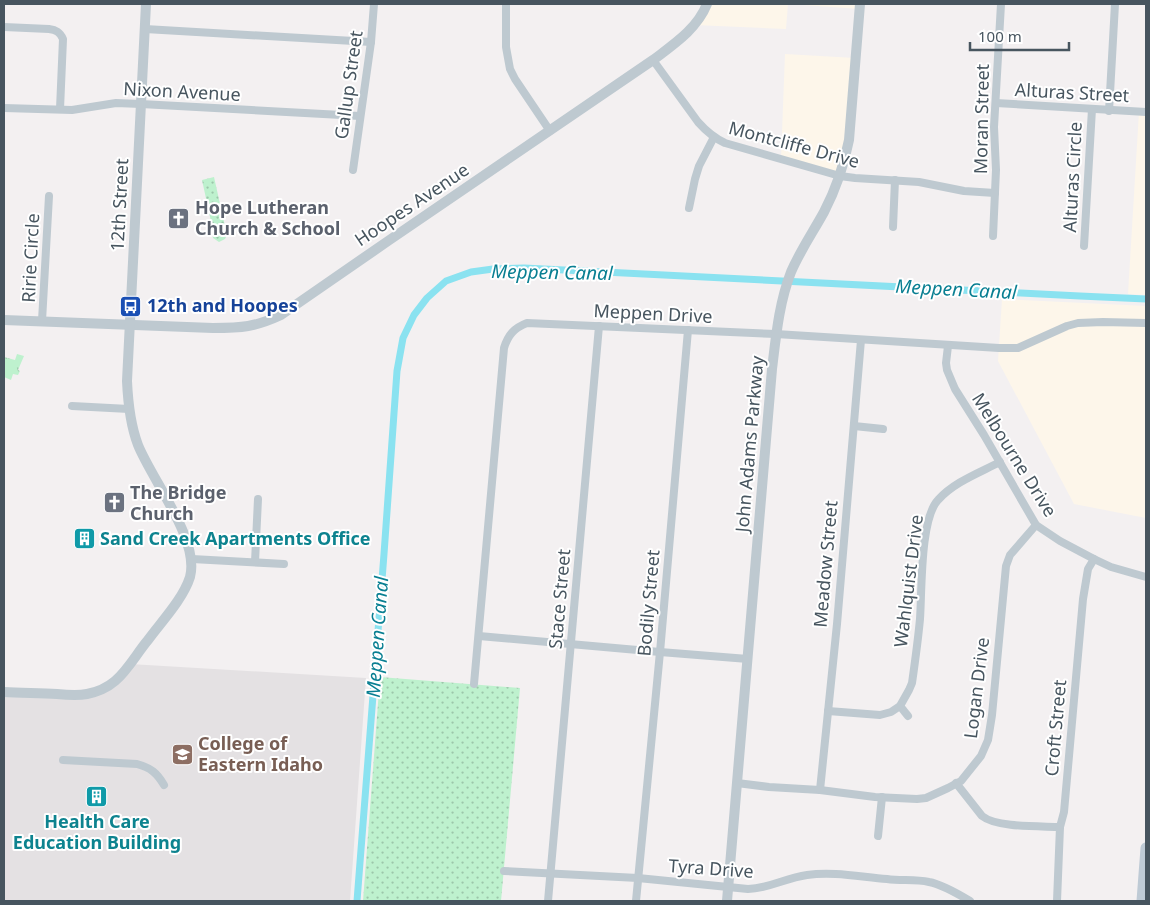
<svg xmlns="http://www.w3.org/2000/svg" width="1150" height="905" font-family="'Noto Sans',sans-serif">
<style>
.commercial{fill:#fdf6ea}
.education{fill:#e4e1e3}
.grass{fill:url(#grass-tufts)}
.park{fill:url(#park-dots)}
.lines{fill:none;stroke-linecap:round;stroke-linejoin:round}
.canal{stroke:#8ae2f0;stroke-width:7}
.minor{stroke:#bec9d0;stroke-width:8}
.tertiary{stroke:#bec9d0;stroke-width:10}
.secondary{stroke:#becad5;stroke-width:11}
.labels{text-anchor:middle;stroke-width:4;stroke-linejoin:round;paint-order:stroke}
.street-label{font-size:18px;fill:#47555f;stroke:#fff}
.worship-label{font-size:18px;font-weight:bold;fill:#5b616d;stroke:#fff;text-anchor:start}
.transit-label{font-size:18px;font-weight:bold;fill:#164399;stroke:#fff;text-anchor:start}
.culture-label{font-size:18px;font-weight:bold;fill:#0d838f;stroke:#fff;text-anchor:start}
.education-label{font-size:18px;font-weight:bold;fill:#785e54;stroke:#fff;text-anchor:start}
.water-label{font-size:19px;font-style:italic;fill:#097f92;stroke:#fff}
</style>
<defs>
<pattern id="grass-tufts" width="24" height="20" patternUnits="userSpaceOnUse" patternTransform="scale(1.25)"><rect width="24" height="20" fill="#bef1ce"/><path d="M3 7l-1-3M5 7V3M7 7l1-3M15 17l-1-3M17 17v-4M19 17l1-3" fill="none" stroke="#9cc6aa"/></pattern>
<pattern id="park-dots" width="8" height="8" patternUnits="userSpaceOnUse" patternTransform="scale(1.25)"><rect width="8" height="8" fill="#bef1ce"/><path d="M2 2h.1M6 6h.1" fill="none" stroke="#9cc6aa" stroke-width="1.8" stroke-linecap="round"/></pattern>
</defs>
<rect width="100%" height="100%" fill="#f3f0f1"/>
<g class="commercial">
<path d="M702,4H860V9L788,4L786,29L694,25Z"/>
<path d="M785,54L855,58L840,176L781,159Z"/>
<path d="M1139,112H1146V295L1128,294Z"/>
<path d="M1002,299L1146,306V518L1074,504L998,361Z"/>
</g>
<path class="education" d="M130,664L366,678L350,901H4V692L76,695L104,688Z"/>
<path class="grass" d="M17,354L24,356L18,370L20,371L18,375L13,374L11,380L4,377V357L15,360Z"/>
<g class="park">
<path d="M214,177L227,235L225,239L219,242L213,238L211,227L212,226L202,180Z"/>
<path d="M380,677L520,688L501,901H363Z"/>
</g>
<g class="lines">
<path class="canal" d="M357,901L384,554L397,371L403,338L414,315L427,298L446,281L471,272L493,269L524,268L1080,296L1146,299"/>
<g class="minor">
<path d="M506,4V47L510,69L515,79L550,131"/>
<path d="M4,27L49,29C56,30 60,32 63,39L60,109"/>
<path d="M145,29L371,42"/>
<path d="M653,60L698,122C706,131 714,138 725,143L840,176L855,178L919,182L964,191L995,193"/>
<path d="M996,103L1146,112"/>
<path d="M4,108L72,110L116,103L141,104L360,116"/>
<path d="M1109,111L1115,4"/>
<path d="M353,170L371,42L374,4"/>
<path d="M689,208L695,179L699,166L714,137"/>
<path d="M893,227L895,180"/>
<path d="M993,236L996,170L994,127L1001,4"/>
<path d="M1084,246L1092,109"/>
<path d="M42,321L49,196"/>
<path d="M948,346L946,363L947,370L955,389L984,435L1036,525L1060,541L1094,559L1111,567L1146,577"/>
<path d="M72,406L129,409"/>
<path d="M854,426L883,429"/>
<path d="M192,559L284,564"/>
<path d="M255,562L258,499"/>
<path d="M479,636L660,652L748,659"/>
<path d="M474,684L504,348C508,335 514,328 527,323L776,334L999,348H1018L1067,326L1078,323L1103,322L1146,323"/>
<path d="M900,706L908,716"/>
<path d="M828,711L880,715L891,712L900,706L909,690L912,683C915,662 918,640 920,619C922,591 920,519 938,500C954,482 979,473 1000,462"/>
<path d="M63,760L137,764C151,768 157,773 164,785"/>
<path d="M737,783L769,787L820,790L875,797L917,799L926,798L948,788L961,781L981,756L988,740L992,715L1006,566L1010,555L1036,525"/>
<path d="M956,783L982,816C997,828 1040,826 1060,827"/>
<path d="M820,790L837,624L861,340"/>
<path d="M878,836L882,797"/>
<path d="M504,871L638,878L748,889C771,888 785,878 807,875C833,871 861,877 887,879C901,881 915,879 929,882C940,884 960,895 970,901"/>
<path d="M548,901L599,326"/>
<path d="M636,901L660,652L688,330"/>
<path d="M1057,901L1060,827L1064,812L1083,599L1088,569L1094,559"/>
</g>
<g class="tertiary">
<path d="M4,320L213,328C242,328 255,327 281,315L388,241L653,60C674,44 697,29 707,4"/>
<path d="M4,692C21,693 39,693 57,694C67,695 77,696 87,694C97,692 108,687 115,681C128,670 137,653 148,640C162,621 183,599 190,577C200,540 152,480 138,445C130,424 128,403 127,381L146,4"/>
<path d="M727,901L772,369C776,336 779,303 791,272C800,251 813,232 824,212C836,189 844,165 849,140L860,4"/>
</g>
<path class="secondary" d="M1142,901L1146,848"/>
</g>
<defs>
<symbol id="church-square" viewBox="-11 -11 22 22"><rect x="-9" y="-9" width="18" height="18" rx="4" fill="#6b7280" stroke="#fff"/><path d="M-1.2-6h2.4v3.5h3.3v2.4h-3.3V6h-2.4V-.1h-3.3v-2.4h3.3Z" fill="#fff"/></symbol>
<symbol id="bus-square" viewBox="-11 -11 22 22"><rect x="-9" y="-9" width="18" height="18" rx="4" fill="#1a4fb4" stroke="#fff"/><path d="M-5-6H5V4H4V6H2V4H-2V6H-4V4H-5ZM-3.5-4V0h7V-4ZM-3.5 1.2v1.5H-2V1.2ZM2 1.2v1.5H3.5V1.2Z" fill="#fff"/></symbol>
<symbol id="building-square" viewBox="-11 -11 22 22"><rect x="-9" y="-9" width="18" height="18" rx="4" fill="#0f9aa8" stroke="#fff"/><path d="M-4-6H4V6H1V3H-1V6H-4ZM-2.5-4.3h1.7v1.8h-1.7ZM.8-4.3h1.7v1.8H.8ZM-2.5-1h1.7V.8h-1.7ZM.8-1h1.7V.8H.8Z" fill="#fff"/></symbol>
<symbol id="university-square" viewBox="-11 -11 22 22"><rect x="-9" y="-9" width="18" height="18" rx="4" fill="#8d6e63" stroke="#fff"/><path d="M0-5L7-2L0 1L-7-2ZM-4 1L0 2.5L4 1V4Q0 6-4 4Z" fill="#fff"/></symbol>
</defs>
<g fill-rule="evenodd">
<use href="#church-square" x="166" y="206" width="25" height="25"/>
<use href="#bus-square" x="118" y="294" width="25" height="25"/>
<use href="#church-square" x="102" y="490" width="25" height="25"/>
<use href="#building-square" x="72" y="526" width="25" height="25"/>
<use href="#university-square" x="170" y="742" width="25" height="25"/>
<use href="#building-square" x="84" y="784" width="25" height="25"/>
</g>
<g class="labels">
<g class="street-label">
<text transform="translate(349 85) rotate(-82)" y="6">Gallup Street</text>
<text transform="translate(182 92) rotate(3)" y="6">Nixon Avenue</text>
<text transform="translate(1072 93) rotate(3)" y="6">Alturas Street</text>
<text transform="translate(982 119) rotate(-89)" y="6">Moran Street</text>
<text transform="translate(794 145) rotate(15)" y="6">Montcliffe Drive</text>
<text transform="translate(1073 177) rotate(-87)" y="6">Alturas Circle</text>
<text transform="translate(120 205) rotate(-87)" y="6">12th Street</text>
<text transform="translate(412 205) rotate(-34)" y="6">Hoopes Avenue</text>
<text transform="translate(31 258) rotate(-87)" y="6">Ririe Circle</text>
<text transform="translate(653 314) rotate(3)" y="6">Meppen Drive</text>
<text transform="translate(750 444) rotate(-85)" y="6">John Adams Parkway</text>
<text transform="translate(1014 455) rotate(58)" y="6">Melbourne Drive</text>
<text transform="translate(826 564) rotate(-85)" y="6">Meadow Street</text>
<text transform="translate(909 581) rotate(-83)" y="6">Wahlquist Drive</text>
<text transform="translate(560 599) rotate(-85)" y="6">Stace Street</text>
<text transform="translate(649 603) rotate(-85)" y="6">Bodily Street</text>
<text transform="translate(977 688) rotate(-83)" y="6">Logan Drive</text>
<text transform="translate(1056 728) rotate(-85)" y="6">Croft Street</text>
<text transform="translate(711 869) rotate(4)" y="6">Tyra Drive</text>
</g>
<g class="worship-label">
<text x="195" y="214">Hope Lutheran<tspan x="195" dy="21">Church &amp; School</tspan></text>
<text x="130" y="499">The Bridge<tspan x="130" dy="21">Church</tspan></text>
</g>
<g class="transit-label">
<text x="147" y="312">12th and Hoopes</text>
</g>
<g class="culture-label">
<text x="100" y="545">Sand Creek Apartments Office</text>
<text x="97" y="828" text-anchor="middle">Health Care<tspan x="97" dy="21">Education Building</tspan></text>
</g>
<g class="education-label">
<text x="198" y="750">College of<tspan x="198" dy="21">Eastern Idaho</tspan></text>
</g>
<g class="water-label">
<text transform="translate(552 272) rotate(1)" y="7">Meppen Canal</text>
<text transform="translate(956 289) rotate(3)" y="7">Meppen Canal</text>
<text transform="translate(377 637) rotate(-86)" y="7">Meppen Canal</text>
</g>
</g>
<rect width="1150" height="905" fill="none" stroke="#47555f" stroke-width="10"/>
<path d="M970 42v8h99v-8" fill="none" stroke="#47555f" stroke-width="2.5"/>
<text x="978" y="42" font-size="15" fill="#47555f" stroke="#ffffff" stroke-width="4" paint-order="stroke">100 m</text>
</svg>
